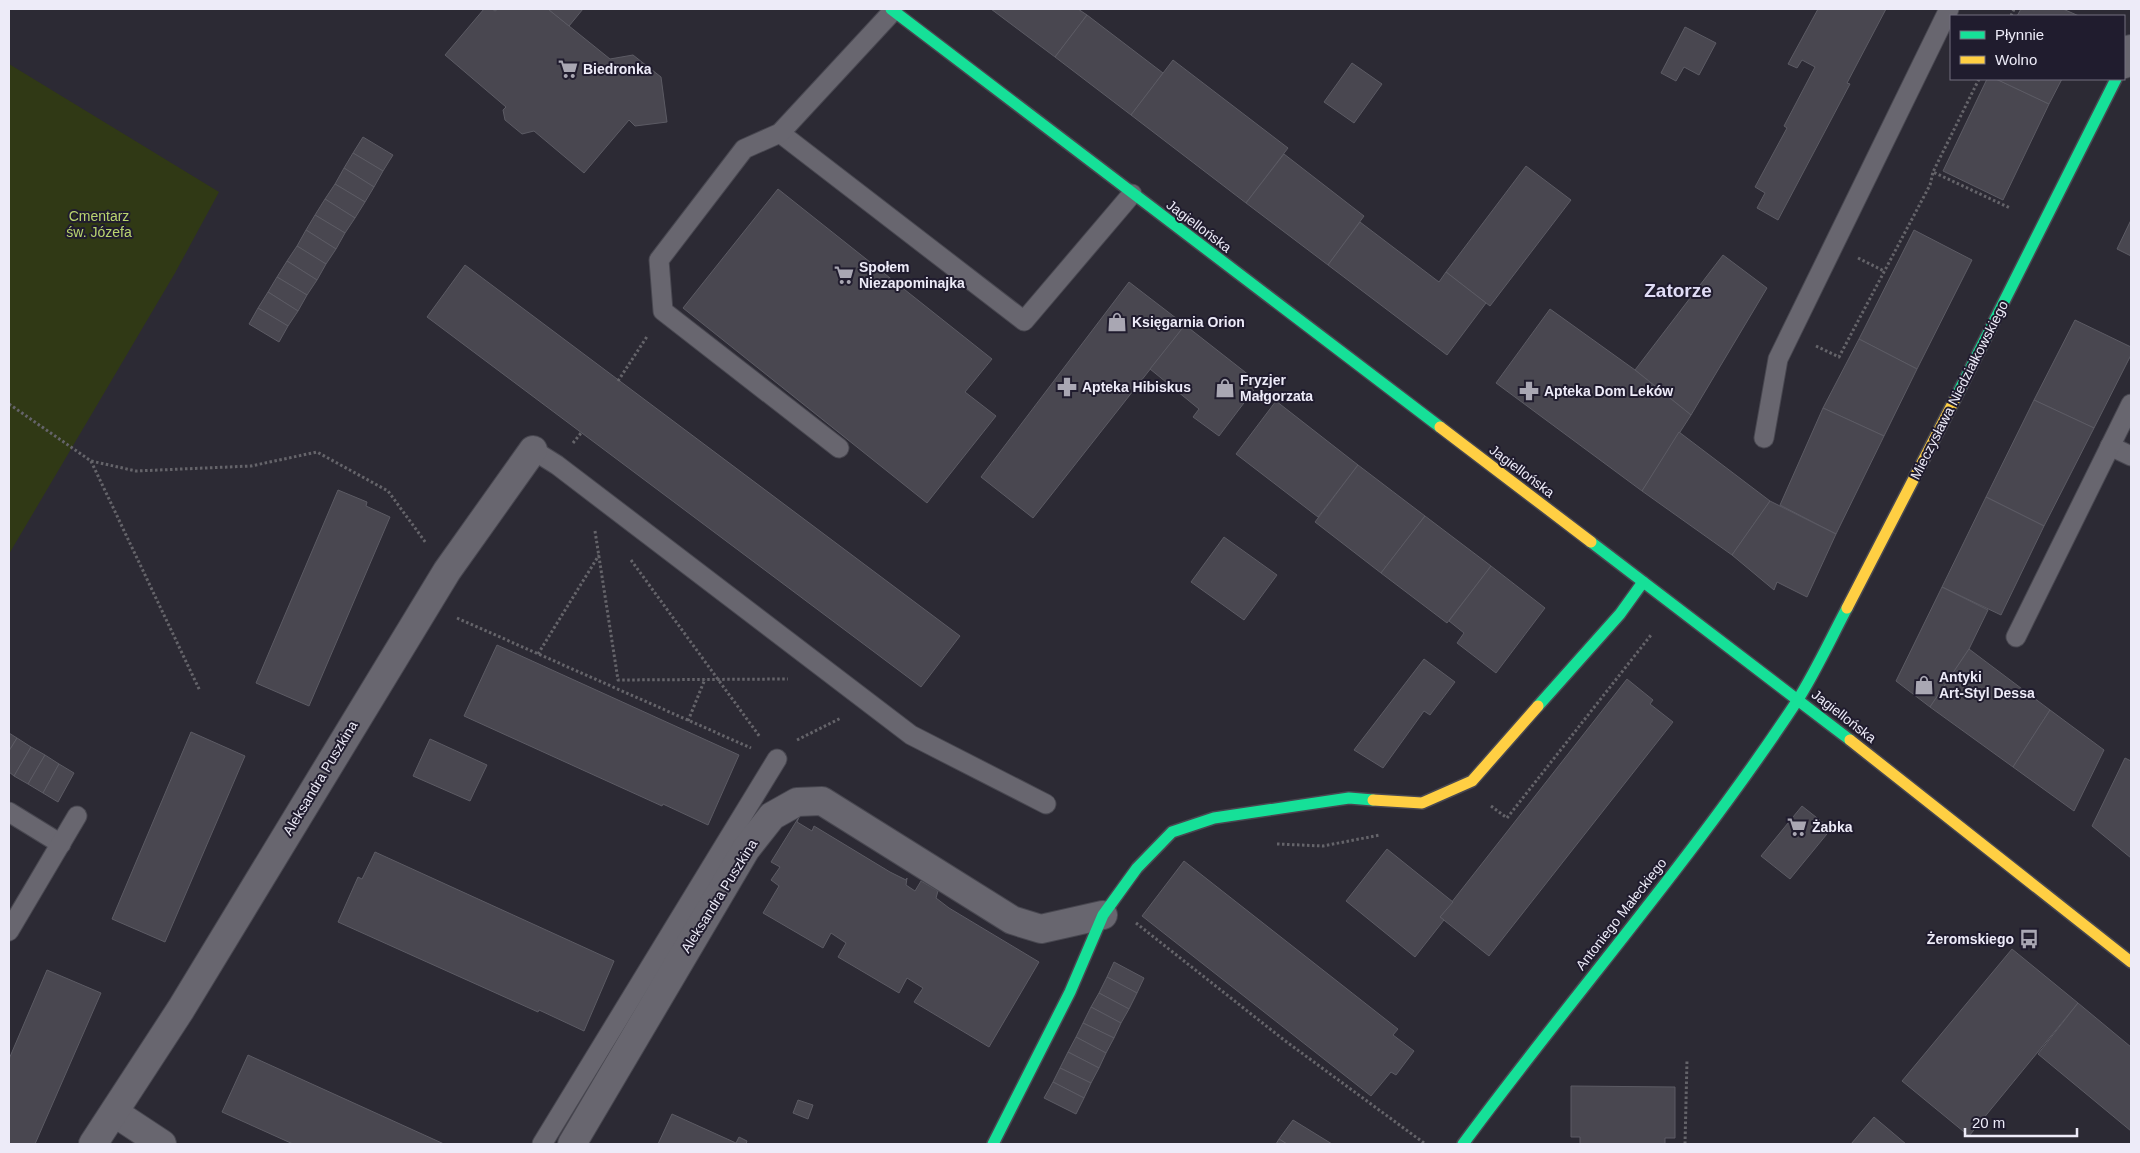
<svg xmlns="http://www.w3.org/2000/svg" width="2140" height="1153" font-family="Helvetica,sans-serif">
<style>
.green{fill:#303915}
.building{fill:#494750;stroke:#5c5b64}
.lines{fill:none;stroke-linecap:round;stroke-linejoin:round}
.lane-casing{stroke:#484750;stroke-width:21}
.street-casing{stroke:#484750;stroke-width:30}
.fast-casing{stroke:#484750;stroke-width:14}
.slow-casing{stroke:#484750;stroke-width:14}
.path{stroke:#65646a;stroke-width:3;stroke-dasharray:2.5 2.5;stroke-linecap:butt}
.lane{stroke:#68666f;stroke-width:19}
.street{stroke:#68666f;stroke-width:28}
.fast{stroke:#16e098;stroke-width:11}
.slow{stroke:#ffcf43;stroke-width:11}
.labels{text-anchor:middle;stroke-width:4;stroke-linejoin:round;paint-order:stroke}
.poi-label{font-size:14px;font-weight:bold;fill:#edebf8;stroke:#201c2e;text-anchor:start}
.park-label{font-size:14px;fill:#bad56f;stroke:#201c2e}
.street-label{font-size:14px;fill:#edebf8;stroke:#201c2e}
.district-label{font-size:19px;font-weight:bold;fill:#e1ddf6;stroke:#201c2e}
</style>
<rect width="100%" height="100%" fill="#2c2a34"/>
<path class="green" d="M9,64L219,192L175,273L9,554Z"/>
<g class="building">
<path d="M484,9H492L495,11L498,9H548L610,59L633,55L661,77L667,122L635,126L629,120L584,173L534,131L522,134L505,120L503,110L506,107L445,55Z"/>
<path d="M548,9H583L569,26Z"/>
<path d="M991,9H1078L1087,15L1055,57Z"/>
<path d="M1818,9H1886L1847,83L1850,84L1778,220L1757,208L1765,193L1755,187L1787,128L1784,126L1815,67L1802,60L1797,68L1788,64Z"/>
<path d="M2021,9H2063L2079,16H2017Z"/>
<path d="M1087,15L1163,73L1131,115L1055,57Z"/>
<path d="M1685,27L1716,43L1699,75L1684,67L1676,81L1661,73Z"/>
<path d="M1173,60L1288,148L1246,203L1131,115Z"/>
<path d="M1352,63L1382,84L1354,123L1324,102Z"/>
<path d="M1987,79H1996L2049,104L2003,200L1943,171Z"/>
<path d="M1996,79H2062L2049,104Z"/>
<path d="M363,137L393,155L383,171L353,153Z"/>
<path d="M353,153L383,171L374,187L344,168Z"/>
<path d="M1284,154L1364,216L1328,265L1246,203Z"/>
<path d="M1526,166L1571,200L1490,306L1446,272Z"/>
<path d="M344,168L374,187L365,202L335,184Z"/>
<path d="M335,184L365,202L355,218L325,199Z"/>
<path d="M778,189L992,359L965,392L996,416L927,503L683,308Z"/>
<path d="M325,199L355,218L345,233L315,215Z"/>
<path d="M315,215L345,233L336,249L306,230Z"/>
<path d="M2131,220V256L2117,249Z"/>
<path d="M1360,222L1439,282L1446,272L1486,303L1447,355L1328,265Z"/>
<path d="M306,230L336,249L326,264L297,246Z"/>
<path d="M1914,230L1972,260L1917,369L1859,339Z"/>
<path d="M297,246L326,264L317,280L287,261Z"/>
<path d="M1723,255L1767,288L1691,415L1635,370Z"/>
<path d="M287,261L317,280L307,295L277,277Z"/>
<path d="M465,265L960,636L921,687L427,317Z"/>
<path d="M277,277L307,295L298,311L268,292Z"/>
<path d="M1129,282L1185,325L1033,518L981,477Z"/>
<path d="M268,292L298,311L288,326L258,308Z"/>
<path d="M258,308L288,326L279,342L249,324Z"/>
<path d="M1550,309L1635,370L1691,415L1642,491L1496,383Z"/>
<path d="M2075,320L2131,347V355L2094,428L2034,400Z"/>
<path d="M1185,325L1259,383L1219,436L1193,417L1199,409L1150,369Z"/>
<path d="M1859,339L1917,369L1884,436L1823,408Z"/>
<path d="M2034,400L2094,428L2044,526L1986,497Z"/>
<path d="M1276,401L1358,465L1318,517L1236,454Z"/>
<path d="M1823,408L1884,436L1836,534L1780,505Z"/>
<path d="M1679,432L1770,501L1732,555L1642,491Z"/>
<path d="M1358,465L1425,516L1381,573L1315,522Z"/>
<path d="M338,490L367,502L366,506L390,517L309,706L256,683Z"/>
<path d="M1986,497L2044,526L2001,615L1942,587Z"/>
<path d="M1770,501L1836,534L1807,597L1777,582L1774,590L1732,555Z"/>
<path d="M1425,516L1491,566L1447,623L1381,573Z"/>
<path d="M1224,537L1277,575L1244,620L1191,582Z"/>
<path d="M1491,566L1545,608L1496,673L1457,643L1464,633L1449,621Z"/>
<path d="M1942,587L1988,610L1969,649L1930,707L1896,681Z"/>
<path d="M497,645L739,755L708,825L663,804L662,806L464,716Z"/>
<path d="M1969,649L2050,710L2013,767L1930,707Z"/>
<path d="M1424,659L1455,682L1430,715L1424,711L1383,768L1354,750Z"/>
<path d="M1627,679L1653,700L1650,704L1673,722L1489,956L1440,917Z"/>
<path d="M2050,710L2104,750L2074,811L2013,767Z"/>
<path d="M191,732L245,756L165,942L112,919Z"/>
<path d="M9,733L17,738L9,751Z"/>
<path d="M17,738L31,747L14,776L9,772V751Z"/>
<path d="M430,739L487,765L470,801L413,776Z"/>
<path d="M31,747L45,755L28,784L14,776Z"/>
<path d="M45,755L59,764L43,793L28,784Z"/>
<path d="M2125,758L2131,761V858L2092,826Z"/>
<path d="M59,764L74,773L58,802L43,793Z"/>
<path d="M1802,806L1831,829L1790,879L1761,856Z"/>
<path d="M799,817L797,822L812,831L814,826L890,872L906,880L907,878L906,885L915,891L921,881L938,891L936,898L949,908L1039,962L989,1047L914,1002L923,988L907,978L899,993L838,957L846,943L831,933L823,948L763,913L779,886L771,880L780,867L771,862Z"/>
<path d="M1387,849L1453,902L1440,917L1444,920L1415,957L1346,901Z"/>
<path d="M375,852L614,961L584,1031L539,1010L538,1012L338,922L358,877L362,879Z"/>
<path d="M1184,861L1398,1029L1393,1035L1414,1051L1396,1075L1391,1072L1371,1096L1142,916Z"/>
<path d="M2012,949L2078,1003L1969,1136L1902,1081Z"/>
<path d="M1114,962L1144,978L1137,993L1107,977Z"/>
<path d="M47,970L101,993L35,1144H9V1059Z"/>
<path d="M1107,977L1137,993L1129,1009L1099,993Z"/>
<path d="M1099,993L1129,1009L1121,1023L1091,1007Z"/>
<path d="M2078,1003L2131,1047V1131L2038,1054Z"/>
<path d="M1091,1007L1121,1023L1114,1038L1083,1023Z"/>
<path d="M1083,1023L1114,1038L1106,1053L1076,1037Z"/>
<path d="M1076,1037L1106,1053L1099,1068L1068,1052Z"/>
<path d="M1068,1052L1099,1068L1091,1083L1060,1068Z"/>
<path d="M248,1055L444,1144H293L222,1112Z"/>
<path d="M1060,1068L1091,1083L1084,1098L1053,1082Z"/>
<path d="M1053,1082L1084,1098L1076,1114L1044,1098Z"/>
<path d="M1571,1086L1675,1087V1138H1665V1144H1580V1137H1571Z"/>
<path d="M798,1100L813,1105L808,1119L793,1113Z"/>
<path d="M672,1114L736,1143L739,1137L747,1141L746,1144H658Z"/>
<path d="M1874,1117L1906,1144H1851Z"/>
<path d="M1293,1120L1332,1144H1287L1279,1139Z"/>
<path d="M1279,1139L1287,1144H1276Z"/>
</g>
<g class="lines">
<defs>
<g id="lane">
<path d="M780,133L1024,321L1132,194"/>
<path d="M1764,438L1778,359L1949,9"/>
<path d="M2110,446L2131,456"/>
<path d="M839,448L663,311L659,260L744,149L780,133L893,11"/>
<path d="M533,450L557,465L911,735L1046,804"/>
<path d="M2016,637L2131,404"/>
<path d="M9,812L61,844"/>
<path d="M9,931L77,816"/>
<path d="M542,1144L777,759"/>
</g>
<g id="street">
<path d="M2124,64L2131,49"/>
<path d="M115,1113L162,1144"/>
<path d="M93,1144L181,1009L447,571L533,450"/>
<path d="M572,1144L746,849L772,816L797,802L822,801L1012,920L1041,929L1103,915"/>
</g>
<g id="fast">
<path d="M891,9L1440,427"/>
<path d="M1955,399L2116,79"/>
<path d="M1591,542L1850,740"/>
<path d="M1538,706L1620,614L1643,582"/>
<path d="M993,1144L1070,992L1103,915L1137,868L1172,832L1214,818L1349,798L1373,800"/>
<path d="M1463,1144C1573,995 1695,856 1797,701C1816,671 1831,638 1847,608"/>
</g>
<g id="slow">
<path d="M1440,427L1591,542"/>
<path d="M1847,608L1955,399"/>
<path d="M1850,740L2131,962"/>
<path d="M1373,800L1422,803L1472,781L1538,706"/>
</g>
</defs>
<use href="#lane" class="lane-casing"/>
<use href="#street" class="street-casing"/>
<use href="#fast" class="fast-casing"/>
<use href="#slow" class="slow-casing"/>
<g class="path">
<path d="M2011,16L2014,9"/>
<path d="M1979,79L1933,172L2010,208"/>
<path d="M1858,258L1884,271"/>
<path d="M1816,346L1839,357L1930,185L1933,172"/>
<path d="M618,381L648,335"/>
<path d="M9,404L91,461L136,471L251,466L317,452L388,491L426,543"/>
<path d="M573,443L581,433"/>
<path d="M91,461L200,691"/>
<path d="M595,531L618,680L788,679"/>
<path d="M631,560L760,737"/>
<path d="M457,618L751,748"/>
<path d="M538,654L599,555"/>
<path d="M688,721L705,679"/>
<path d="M797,740L841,718"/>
<path d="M1491,806L1507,818L1651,635"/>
<path d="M1277,844L1323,846L1380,835"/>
<path d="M1136,923L1284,1040L1424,1143"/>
<path d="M1685,1144L1687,1060"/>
</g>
<use href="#lane" class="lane"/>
<use href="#street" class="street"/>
<use href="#fast" class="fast"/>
<use href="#slow" class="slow"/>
</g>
<defs>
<symbol id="supermarket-bare" viewBox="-9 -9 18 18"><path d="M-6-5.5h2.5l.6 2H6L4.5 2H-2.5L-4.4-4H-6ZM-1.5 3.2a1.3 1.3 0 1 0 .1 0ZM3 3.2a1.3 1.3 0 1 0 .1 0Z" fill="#a9a7b3" stroke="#201c2e" stroke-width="2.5" paint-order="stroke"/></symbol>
<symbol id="shop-bare" viewBox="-9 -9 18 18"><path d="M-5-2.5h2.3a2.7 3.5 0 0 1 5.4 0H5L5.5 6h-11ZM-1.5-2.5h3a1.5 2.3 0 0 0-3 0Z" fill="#a9a7b3" stroke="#201c2e" stroke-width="2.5" paint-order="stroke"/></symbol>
<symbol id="pharmacy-bare" viewBox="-9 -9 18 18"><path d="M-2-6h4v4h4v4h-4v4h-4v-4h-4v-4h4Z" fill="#a9a7b3" stroke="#201c2e" stroke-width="2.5" paint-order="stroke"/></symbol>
<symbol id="bus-bare" viewBox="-9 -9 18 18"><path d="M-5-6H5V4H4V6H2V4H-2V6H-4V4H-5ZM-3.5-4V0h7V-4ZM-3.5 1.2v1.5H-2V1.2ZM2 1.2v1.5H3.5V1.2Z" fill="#a9a7b3" stroke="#201c2e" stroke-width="2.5" paint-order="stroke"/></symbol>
</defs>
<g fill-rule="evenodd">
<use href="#supermarket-bare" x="554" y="55" width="28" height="28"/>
<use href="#supermarket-bare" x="830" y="261" width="28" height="28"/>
<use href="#shop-bare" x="1103" y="308" width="28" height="28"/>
<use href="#pharmacy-bare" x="1053" y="373" width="28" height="28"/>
<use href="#shop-bare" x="1211" y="374" width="28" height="28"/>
<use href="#pharmacy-bare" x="1515" y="377" width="28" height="28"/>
<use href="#shop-bare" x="1910" y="671" width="28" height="28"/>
<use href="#supermarket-bare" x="1783" y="813" width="28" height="28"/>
<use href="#bus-bare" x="2015" y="925" width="28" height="28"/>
</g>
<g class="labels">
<g class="poi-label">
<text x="583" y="74">Biedronka</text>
<text x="859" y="272">Społem<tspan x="859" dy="16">Niezapominajka</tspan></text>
<text x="1132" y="327">Księgarnia Orion</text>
<text x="1240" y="385">Fryzjer<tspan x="1240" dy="16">Małgorzata</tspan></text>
<text x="1082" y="392">Apteka Hibiskus</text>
<text x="1544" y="396">Apteka Dom Leków</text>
<text x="1939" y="682">Antyki<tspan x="1939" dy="16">Art-Styl Dessa</tspan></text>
<text x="1812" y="832">Żabka</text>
<text x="2014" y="944" text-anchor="end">Żeromskiego</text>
</g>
<g class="park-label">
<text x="99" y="221">Cmentarz<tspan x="99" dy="16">św. Józefa</tspan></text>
</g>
<g class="street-label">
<text transform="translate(1199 226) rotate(37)" y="5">Jagiellońska</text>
<text transform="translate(1959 390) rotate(-63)" y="5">Mieczysława Niedziałkowskiego</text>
<text transform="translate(1522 471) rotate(37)" y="5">Jagiellońska</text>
<text transform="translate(1844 716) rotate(38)" y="5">Jagiellońska</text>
<text transform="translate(320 778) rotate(-59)" y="5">Aleksandra Puszkina</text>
<text transform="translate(719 896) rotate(-58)" y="5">Aleksandra Puszkina</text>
<text transform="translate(1621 914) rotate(-52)" y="5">Antoniego Małeckiego</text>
</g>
<g class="district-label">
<text x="1678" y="297">Zatorze</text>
</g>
</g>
<rect width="2140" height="1153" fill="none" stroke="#edebf8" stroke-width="20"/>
<rect x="1950" y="15" width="175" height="65" fill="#201c2e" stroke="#726f7f"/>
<rect x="1960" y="31" width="25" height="8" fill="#16e098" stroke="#726f7f"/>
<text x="1995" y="40" font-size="15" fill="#edebf8">Płynnie</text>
<rect x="1960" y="56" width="25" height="8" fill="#ffcf43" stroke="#726f7f"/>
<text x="1995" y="65" font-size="15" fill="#edebf8">Wolno</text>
<path d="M1965 1128v8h112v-8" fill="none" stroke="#edebf8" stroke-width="2.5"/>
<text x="1972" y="1128" font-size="15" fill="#edebf8" stroke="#201c2e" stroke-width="4" paint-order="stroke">20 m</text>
</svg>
